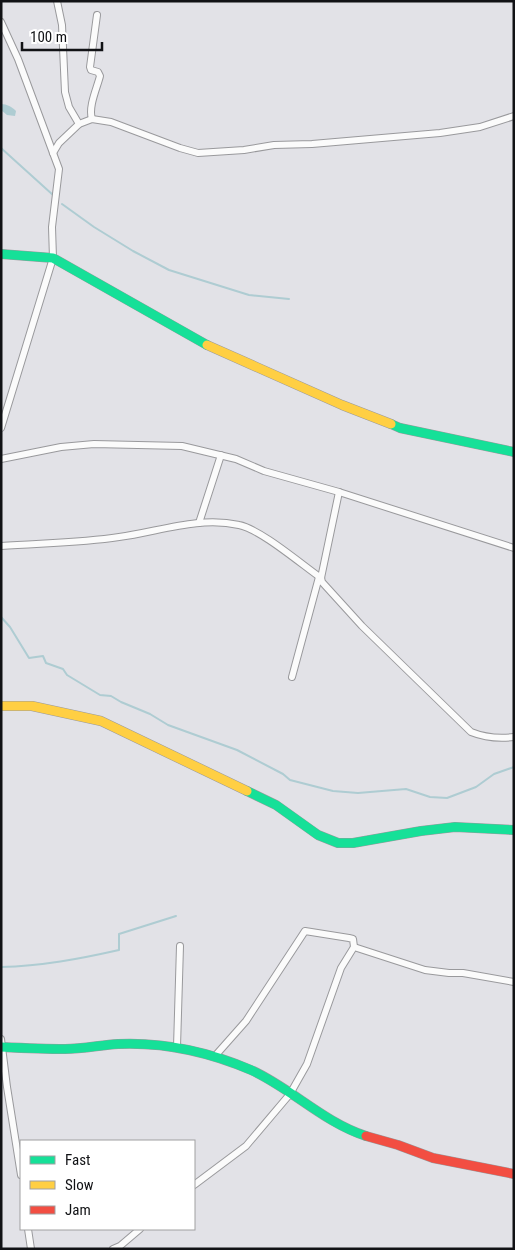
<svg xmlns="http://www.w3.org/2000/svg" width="515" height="1250" font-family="'Roboto Condensed',sans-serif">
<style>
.water{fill:#aeccd2}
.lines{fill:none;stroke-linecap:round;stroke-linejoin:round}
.stream{stroke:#aeccd2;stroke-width:2}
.street-casing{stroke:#99999c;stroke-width:8}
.fast-casing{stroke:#99999c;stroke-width:10}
.slow-casing{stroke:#99999c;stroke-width:10}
.jam-casing{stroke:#99999c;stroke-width:10}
.street{stroke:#fbfbfb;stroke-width:6}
.fast{stroke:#16e098;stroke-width:9}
.slow{stroke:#ffcf43;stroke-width:9}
.jam{stroke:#f24e42;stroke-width:9}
</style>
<rect width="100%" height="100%" fill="#e2e2e7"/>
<path class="water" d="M1,104C7,104 12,107 16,111L15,116L7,115L1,110Z"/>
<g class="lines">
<g class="stream">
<path d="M1,148L53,195"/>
<path d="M62,204L94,227L133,251L169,270L249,295L289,299"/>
<path d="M1,617L10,627L29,658L43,656L46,663L63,669L67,675L100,695L111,696L121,702L150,714L168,725L237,750L283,774L290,780L333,791L358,793L406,789L430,797L447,798L476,787L494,774L514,767"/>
<path d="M1,967C42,966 79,959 119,950V934L176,916"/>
</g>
<defs>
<g id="street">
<path d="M57,1L62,25L65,92L69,107L79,124"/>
<path d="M1,22L18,59L59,169L52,227L53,258L1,428"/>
<path d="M92,119C88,107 97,88 100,76L98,72L91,70L90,67L97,15"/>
<path d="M53,153L59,143L79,124L92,119L111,122L180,148L198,153L244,150L274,145L312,144L440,133L480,127L514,116"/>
<path d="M1,459L61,447L94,444L182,446L236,459L264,471L339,492L514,548"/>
<path d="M339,492L321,578L322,582L362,626L471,732C486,738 498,739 514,737"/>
<path d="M199,523L221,455"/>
<path d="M1,546C40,543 80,543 119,537C158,532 198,516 239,525C260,529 301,564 321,578"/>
<path d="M292,677L319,577"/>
<path d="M1,1039L7,1087L21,1175"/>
<path d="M177,1047L180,946"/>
<path d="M215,1056L246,1021L305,931L349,938L353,939L354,947"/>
<path d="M194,1185L246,1146L290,1094L307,1064L341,968L354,947L425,970L449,973H463L514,982"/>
<path d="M28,1229L31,1249"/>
<path d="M113,1249L120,1246L140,1229"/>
</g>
<g id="fast">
<path d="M1,254L53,258L207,345"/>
<path d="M391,424L400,428L514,452"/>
<path d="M247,791L276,805L318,835L338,843H353L421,831L455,827L514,830"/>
<path d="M1,1047C22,1048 44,1049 65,1049C83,1049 101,1045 118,1044C164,1042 209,1052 251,1070C291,1088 323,1122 366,1136"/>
</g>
<g id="slow">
<path d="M207,345L342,405L391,424"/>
<path d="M1,706H32L101,721L247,791"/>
</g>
<path id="jam" d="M366,1136L398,1145L433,1158L514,1174"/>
</defs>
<use href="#street" class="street-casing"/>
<use href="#fast" class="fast-casing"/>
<use href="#slow" class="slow-casing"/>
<use href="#jam" class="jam-casing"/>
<use href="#street" class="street"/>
<use href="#fast" class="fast"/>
<use href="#slow" class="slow"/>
<use href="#jam" class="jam"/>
</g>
<rect width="515" height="1250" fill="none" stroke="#111215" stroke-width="5"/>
<rect x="20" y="1140" width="175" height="90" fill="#ffffff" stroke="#a0a0a1"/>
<rect x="30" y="1156" width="25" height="8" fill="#16e098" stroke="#a0a0a1"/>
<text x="65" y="1165" font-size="15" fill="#111215">Fast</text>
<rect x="30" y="1181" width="25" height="8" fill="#ffcf43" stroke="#a0a0a1"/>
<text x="65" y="1190" font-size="15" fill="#111215">Slow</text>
<rect x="30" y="1206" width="25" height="8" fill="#f24e42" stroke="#a0a0a1"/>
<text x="65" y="1215" font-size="15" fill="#111215">Jam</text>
<path d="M22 42v8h80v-8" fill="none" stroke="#111215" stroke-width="2.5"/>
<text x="30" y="42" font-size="15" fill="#111215" stroke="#ffffff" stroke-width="4" paint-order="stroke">100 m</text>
</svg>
